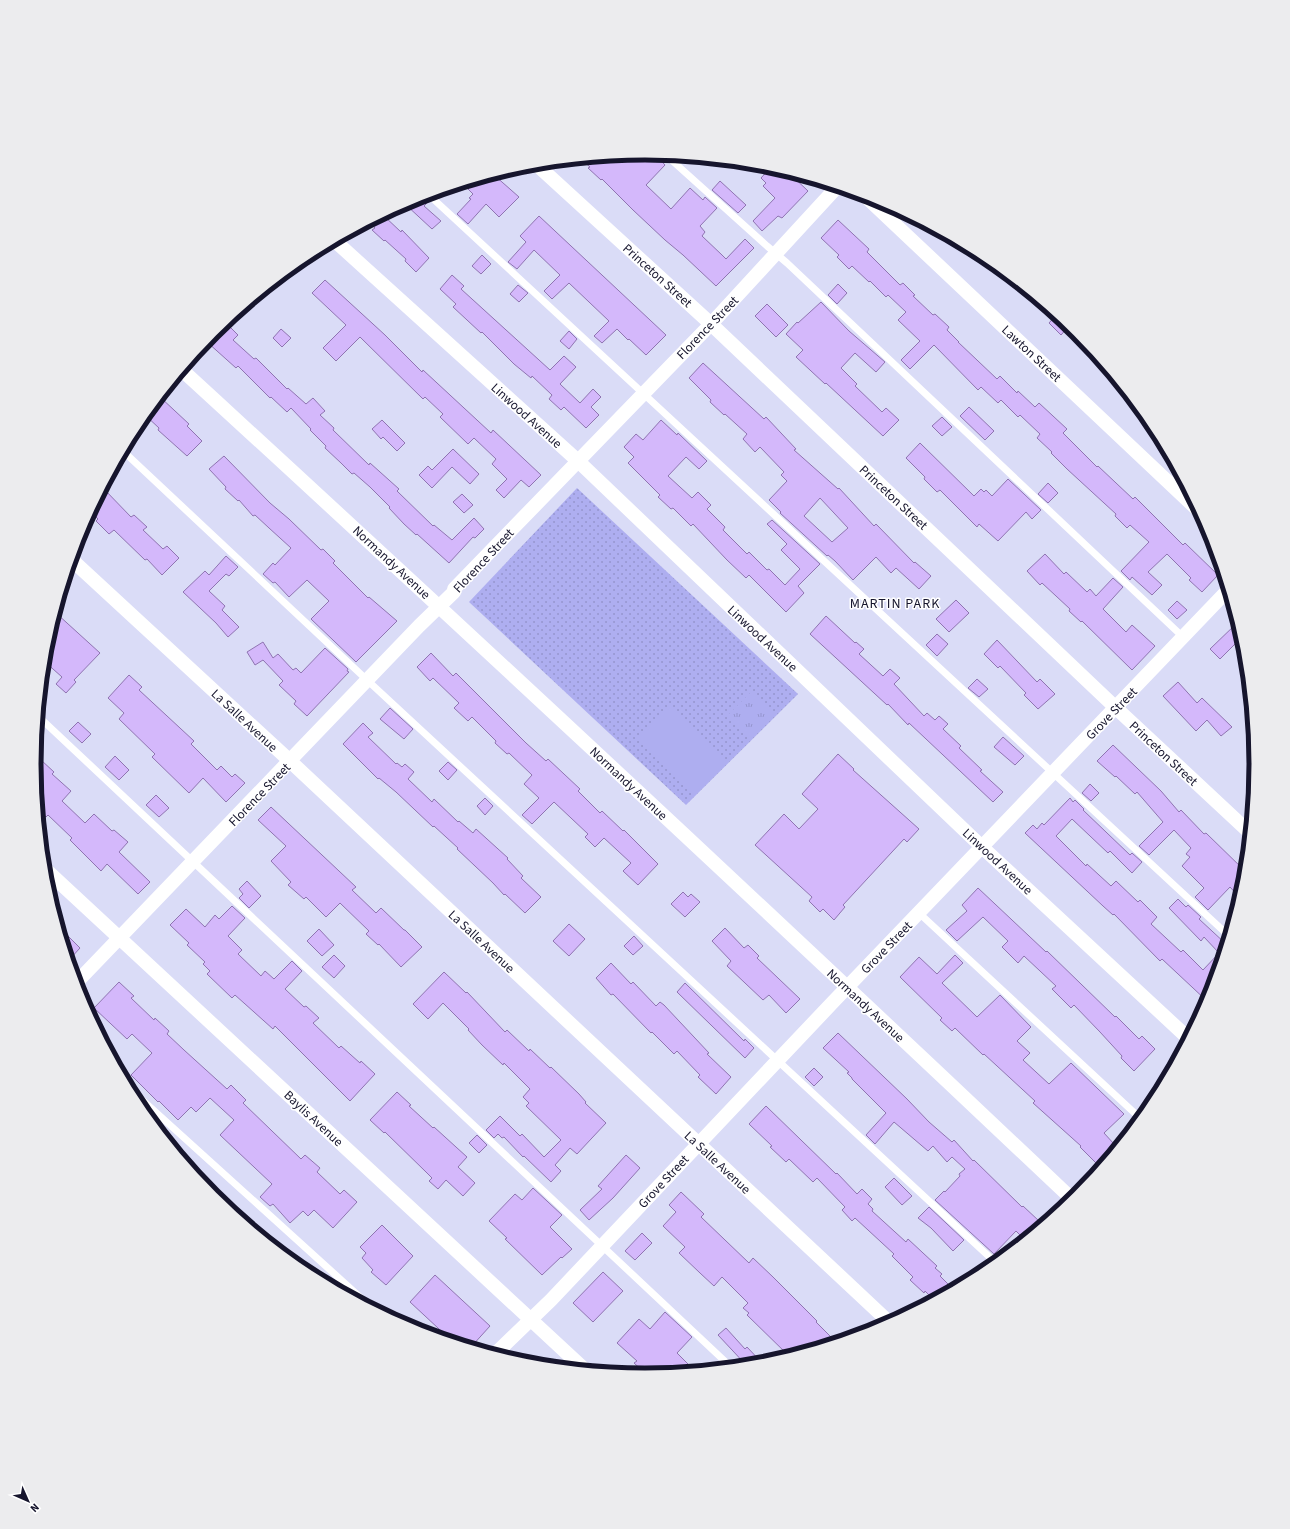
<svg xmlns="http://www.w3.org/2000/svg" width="1290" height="1529" font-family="'Source Sans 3',sans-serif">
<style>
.grass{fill:url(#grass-dots)}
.park{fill:url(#park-tufts)}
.garden{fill:#aeaef0}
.building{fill:#d4b8fb;stroke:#8f74b1;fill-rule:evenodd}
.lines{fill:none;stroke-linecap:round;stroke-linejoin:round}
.service{stroke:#fff;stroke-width:7}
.minor{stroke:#fff;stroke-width:14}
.labels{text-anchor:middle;stroke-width:3;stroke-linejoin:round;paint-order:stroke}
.street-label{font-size:13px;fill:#16152d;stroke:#fff}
.neighbourhood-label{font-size:14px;letter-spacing:1px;fill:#16152d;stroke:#fff}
.rim{fill:none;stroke:#16152d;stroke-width:5}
</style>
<defs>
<pattern id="grass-dots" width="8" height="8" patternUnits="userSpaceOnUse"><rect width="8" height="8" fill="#aeaef0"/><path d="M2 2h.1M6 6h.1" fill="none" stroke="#9595ce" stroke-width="1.8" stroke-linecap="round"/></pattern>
<pattern id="park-tufts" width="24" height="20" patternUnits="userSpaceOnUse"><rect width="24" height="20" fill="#aeaef0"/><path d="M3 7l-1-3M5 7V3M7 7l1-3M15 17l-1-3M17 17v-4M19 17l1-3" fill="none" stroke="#9595ce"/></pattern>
</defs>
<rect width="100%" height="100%" fill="#dadcf7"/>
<path class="grass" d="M577,488L798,694L686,805L469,602Z"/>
<path class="park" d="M751,692L773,714L750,737L728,715Z"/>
<path class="garden" d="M669,706L724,762L694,792L639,737Z"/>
<g class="building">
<path d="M645,154H655L665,165L646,185L671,209L690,188L703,200L705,197L717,208L700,226L705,232L702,236L722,255L726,259L745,239L754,248L716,286L683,255L665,240L633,210L602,179L601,180L588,168L590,167L582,160Z"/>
<path d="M771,167L788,172L808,191L782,218L778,216L762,231L753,221L775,198L763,186L766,183L761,178Z"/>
<path d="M494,175L519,197L499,217L486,204L468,224L457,214L471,199L469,198L473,194L463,184Z"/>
<path d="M720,181L746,205L738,213L712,190Z"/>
<path d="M424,196L429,201L424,206L441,221L432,229L405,204Z"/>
<path d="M383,215L401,232L402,230L429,258L416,272L405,261L406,259L385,240L384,241L372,230L375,228L369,222Z"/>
<path d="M539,216L666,335L646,355L629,339L628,340L617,329L602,343L594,336L609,321L569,283L552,299L544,291L560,275L534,250L517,269L508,262L526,242L520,236Z"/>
<path d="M838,220L869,249L867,252L900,285L903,283L915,295L913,296L933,315L935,314L949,327L947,330L959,342H958L997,379L1000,376L1017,393L1018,391L1035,407L1039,403L1067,429L1063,433L1097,467L1098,466L1133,499L1135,497L1183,545L1185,543L1218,575L1202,592L1189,580L1191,578L1167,554L1148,572L1162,585L1152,595L1132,577L1130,580L1121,571L1149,542L1130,525L1127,528L1115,516L1116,514L1067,469L1051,453L1052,452L1037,438L1040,434L1020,415L1018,417L1001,400L998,403L981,387L978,390L934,345L910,369L901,360L920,341L898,320L906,312L888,295L886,297L870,281L869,282L852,266L849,269L837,257L839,255L821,238Z"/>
<path d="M482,255L491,264L481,274L472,266Z"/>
<path d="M452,275L464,286L461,289L550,370L564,356L576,367L560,384L580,403L593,389L601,397L591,407L599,415L586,428L564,407L561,410L549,399L552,395L532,376L531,378L514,364L482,332L481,333L453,307L456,304L440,289Z"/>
<path d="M325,280L385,335L422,372L423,370L491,433L493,430L541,475L529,487L521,480L504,498L496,490L507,479L492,464L496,459L474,438L468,444L440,417L443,414L425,397L423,399L360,337L336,361L323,348L346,325L312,293Z"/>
<path d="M838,284L847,293L837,304L828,295Z"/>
<path d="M518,285L528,293L519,302L510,294Z"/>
<path d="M821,302L849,331L885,362L876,372L855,353L841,368L857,384L855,386L882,412L886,408L899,420L883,436L826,383L825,384L796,357L803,350L786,334L797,322L798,323Z"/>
<path d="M767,304L788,325L776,337L755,316Z"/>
<path d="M1056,315L1069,326L1061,335L1049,323Z"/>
<path d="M228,325L238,335L233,340L254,359L256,358L287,389L288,388L306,404L313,398L325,411L320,415L334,428L333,430L369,465L370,463L399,489L397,491L433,526L434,525L452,540L474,518L484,529L475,538L473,537L449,563L417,534L416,535L404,524L389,508L390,507L370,487L354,473L352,474L341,463L325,448L326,446L310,430L311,429L291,408L287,412L271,397L270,398L238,366L236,368L207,342L220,327L223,330Z"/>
<path d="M281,329L291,338L282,347L273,338Z"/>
<path d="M569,331L577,339L569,349L560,341Z"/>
<path d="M703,363L764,419L766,417L796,449L794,450L838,489L839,488L874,526L876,524L914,563L915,562L931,576L919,589L896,568L891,573L876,557L853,580L835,561L828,555L827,556L780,513L781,512L769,500L787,481L781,475L784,472L760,447L755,452L743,439L747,434L725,414L724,415L710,402L711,400L689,378ZM820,498L848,528L832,542L804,516Z"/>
<path d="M160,397L189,424L187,426L202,441L187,456L158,430L159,428L145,415Z"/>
<path d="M969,407L994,431L985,440L960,416Z"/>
<path d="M942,417L952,427L942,436L932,426Z"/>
<path d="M382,420L405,443L397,451L383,437L381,439L372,429Z"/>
<path d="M661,420L677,435L678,433L707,461L699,469L686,457L668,476L692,498L698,492L711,505L707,509L725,527L723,530L747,554L749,552L767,570L769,569L785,585L800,569L781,550L787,544L767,524L772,520L820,564L798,586L804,593L786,612L749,575L746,578L727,560L693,524L691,526L673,508L671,509L658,497L660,495L628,463L634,457L624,447L636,434L643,440Z"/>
<path d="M920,443L974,496L981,489L984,492L986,490L992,496L1008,479L1041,510L1032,519L1026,512L998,541L979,524L977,527L940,490L937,492L924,479L925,477L906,458Z"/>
<path d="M453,449L479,474L470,484L452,467L432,488L419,475L428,466L432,470Z"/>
<path d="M224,456L270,503L289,519L321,550L323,549L335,561L333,563L368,598L369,597L397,621L356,662L311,619L329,601L307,580L289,597L275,582L273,583L263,574L273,563L275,565L291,548L269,528L255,515L253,516L239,500L238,501L225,489L226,487L209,469Z"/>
<path d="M1048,483L1058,493L1048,503L1038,494Z"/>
<path d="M103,488L131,517L134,515L147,527L143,530L163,549L167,546L179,558L162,575L147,559L145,560L114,530L109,534L96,521L98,519L91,512Z"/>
<path d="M462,494L473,505L464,513L453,502Z"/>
<path d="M1045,554L1064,574L1066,572L1087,592L1090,589L1096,596L1113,578L1123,587L1103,609L1126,632L1132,625L1155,646L1132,670L1082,621L1081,622L1069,611L1070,609L1042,583L1040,585L1027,571Z"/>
<path d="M226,556L238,567L229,576L226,574L209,591L225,606L222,610L239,627L228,637L216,623L183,592L205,571L209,575Z"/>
<path d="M956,600L969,613L949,632L936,619Z"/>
<path d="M1177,601L1187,610L1177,619L1168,610Z"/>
<path d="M56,613L100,653L74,680L76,682L66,693L56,684L62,677L44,661L46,645Z"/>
<path d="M826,616L855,643L856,642L864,649L859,654L883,676L890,669L900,678L894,684L924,716L927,713L935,720L939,716L948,724L943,729L961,746L959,748L982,770L980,771L1003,792L993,802L909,723L908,725L888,704L887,705L810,634Z"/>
<path d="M1237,623L1242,637L1220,659L1210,649Z"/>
<path d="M937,634L948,644L937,656L926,645Z"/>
<path d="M997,640L1037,682L1040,679L1055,694L1038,709L1024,695L1026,693L1000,666L998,668L984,654Z"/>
<path d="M263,642L273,658L278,654L293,670L296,668L301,673L325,648L348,669L347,671L349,672L307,716L294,704L296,701L279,685L283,681L263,660L255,665L247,652Z"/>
<path d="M431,653L453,676L456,673L526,743L546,761L548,759L580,789L578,791L600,813L602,811L623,831L624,830L658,864L638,885L623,871L631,863L604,838L595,847L585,837L588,834L554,802L532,824L522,815L539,798L524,784L532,775L509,753L507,754L495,743L496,741L472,717L468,721L454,708L459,703L433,678L430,681L417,667Z"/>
<path d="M129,675L142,687L139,690L194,741L191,744L217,770L221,766L232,777L235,774L245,783L226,802L203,778L189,793L152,757L155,754L119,719L124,713L108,698Z"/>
<path d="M977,679L988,689L979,697L968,688Z"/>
<path d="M1178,682L1197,703L1202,698L1232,727L1221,736L1207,720L1196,731L1163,696Z"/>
<path d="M390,708L413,729L404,739L380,719Z"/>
<path d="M78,722L91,734L82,743L69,731Z"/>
<path d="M363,723L373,733L368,737L396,764L397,763L402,767L405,764L414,772L408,779L432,802L434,799L458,822L459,821L473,833L476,829L508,858L507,859L523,876L521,878L541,897L525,913L505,894L504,895L493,883L457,849L458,848L434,826L433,827L396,792L379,778L378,779L343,744Z"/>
<path d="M1003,737L1024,756L1015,765L994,747Z"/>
<path d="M1113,745L1161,791L1179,812L1181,810L1204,834L1206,833L1245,871L1244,884L1240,898L1230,887L1208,910L1195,897L1204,888L1182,866L1190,857L1186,854L1191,848L1174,830L1149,855L1139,846L1163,822L1137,792L1135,794L1116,776L1115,777L1097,761Z"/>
<path d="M838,754L854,769L853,770L919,829L907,842L904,839L843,905L845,907L834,920L823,909L820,912L809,901L812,897L755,845L784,814L799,829L818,809L802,794Z"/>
<path d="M115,756L129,770L119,780L105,767Z"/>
<path d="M41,760L54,772L52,774L71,791L62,801L85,823L94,814L112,831L114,830L128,842L119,852L150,882L138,894L107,864L101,871L70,840L72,838L48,815L46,817L38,810L34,767Z"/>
<path d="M448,762L457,770L448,780L439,771Z"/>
<path d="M1090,784L1099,793L1091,801L1082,793Z"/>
<path d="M156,795L169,808L159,817L146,805Z"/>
<path d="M485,798L493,806L485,815L477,806Z"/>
<path d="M1070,798L1073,802L1075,800L1084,809L1083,810L1130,855L1132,853L1142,862L1132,873L1110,851L1108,853L1072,819L1056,836L1086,866L1087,864L1111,886L1116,881L1138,902L1140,900L1157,917L1151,924L1181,952L1183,950L1203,970L1219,953L1204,937L1201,941L1169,908L1178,899L1186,907L1188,905L1201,917L1199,919L1226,944L1208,1002L1162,959L1160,961L1114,914L1113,915L1103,906L1025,833L1033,825L1037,829L1042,823L1044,825Z"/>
<path d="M271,807L356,887L352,890L376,913L381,908L404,930H405L422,947L401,967L379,944L378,945L366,934L369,931L340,903L326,917L306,897L304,899L288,885L291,882L271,861L286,846L258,820Z"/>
<path d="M247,881L261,896L249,908L239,898L243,894L239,889Z"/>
<path d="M978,888L1046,952L1047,951L1115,1017L1116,1016L1139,1039L1142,1036L1155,1049L1134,1071L1121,1058L1122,1056L1100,1032L1074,1005L1071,1008L1052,989L1056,986L1024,956L1018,963L1002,947L1008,941L983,917L957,941L946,930L967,911L962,905Z"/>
<path d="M683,892L688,897L691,894L700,902L685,917L671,904Z"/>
<path d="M232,906L245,918L228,936L242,950L238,954L261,976L265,971L274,979L292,961L302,971L285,989L304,1007L306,1006L319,1018L313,1023L339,1048L341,1046L360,1063L361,1061L375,1074L350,1101L275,1026L273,1029L235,995L232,998L207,974L210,971L203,964L205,962L187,945L189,943L170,925L186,909L205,927L215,915L219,919Z"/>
<path d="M569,924L585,939L569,956L553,941Z"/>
<path d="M59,927L80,948L69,960L66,950Z"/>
<path d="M725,928L744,948L748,945L759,956L757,958L800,999L786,1013L769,995L763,1000L727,966L731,961L712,941Z"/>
<path d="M319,929L334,945L322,956L307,941Z"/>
<path d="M634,936L643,946L633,955L624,946Z"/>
<path d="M334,955L345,966L334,978L322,967Z"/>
<path d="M955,955L963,963L942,983L977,1017L1000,995L1031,1027L1017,1041L1030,1053L1023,1060L1049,1084L1071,1063L1124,1114L1104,1133L1114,1144L1096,1163L1080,1147L1081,1146L1033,1103L1035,1101L984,1054L983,1055L955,1028L952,1031L940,1020L942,1018L900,977L919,957L937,974Z"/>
<path d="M611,963L631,984L633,982L656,1006L660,1002L664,1005L709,1053L707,1054L731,1077L716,1094L698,1077L700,1075L677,1051L674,1054L652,1032L651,1033L613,994L611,995L596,978Z"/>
<path d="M444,972L466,993L467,992L505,1032L507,1030L529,1051L530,1049L550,1068L551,1067L579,1094L586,1102L585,1103L606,1123L577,1154L570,1148L555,1165L561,1171L551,1182L524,1156L523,1157L504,1137L502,1138L498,1134L494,1138L486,1130L500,1116L520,1136L522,1134L544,1157L561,1140L526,1106L529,1103L523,1097L530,1089L504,1063L503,1065L482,1045L468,1030L469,1029L443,1003L428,1019L413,1004Z"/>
<path d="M119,982L134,996L131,998L154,1020L155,1018L169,1031L167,1034L184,1050L227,1089L231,1085L246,1100L243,1103L301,1159L305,1155L320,1168L317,1172L340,1194L344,1190L357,1202L333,1228L314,1210L308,1216L303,1211L290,1223L273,1204L270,1206L260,1197L272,1184L220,1135L234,1120L210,1098L196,1112L191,1107L178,1120L159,1101L158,1102L131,1075L152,1053L132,1034L127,1039L94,1008Z"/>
<path d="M685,983L744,1041L745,1039L754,1048L745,1058L677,992Z"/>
<path d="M838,1033L907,1099L929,1122L952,1142L954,1140L973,1161L974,1160L1022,1207L1023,1206L1039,1221L1023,1238L1016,1231L994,1254L935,1200L944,1191L945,1192L960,1176L959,1174L965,1169L952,1157L947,1162L933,1146L928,1151L894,1122L875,1144L866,1135L886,1113L852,1079V1078L847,1073L849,1072L823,1048Z"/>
<path d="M814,1068L823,1077L814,1086L805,1077Z"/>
<path d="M397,1092L411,1105L409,1106L433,1128L434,1127L467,1157L458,1167L475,1183L463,1196L446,1180L438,1189L429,1181L432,1178L426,1172L385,1132L384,1133L370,1120Z"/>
<path d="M766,1106L836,1174L837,1173L857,1194L862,1189L872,1199L868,1204L873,1209L872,1211L906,1242L908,1239L937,1266L935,1268L942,1274L940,1276L953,1289L934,1300L925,1291L924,1293L910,1280L913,1277L892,1256L894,1254L855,1218L852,1221L842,1210L845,1207L817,1178L813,1182L789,1159L786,1162L770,1147L772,1146L749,1124Z"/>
<path d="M477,1135L487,1145L479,1153L469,1143Z"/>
<path d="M626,1155L640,1168L613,1198L589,1220L580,1210L602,1189L598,1186Z"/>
<path d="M894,1178L912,1196L902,1205L885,1187Z"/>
<path d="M533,1188L562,1215L550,1227L572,1249L562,1258L561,1257L542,1275L505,1239L507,1238L489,1221L515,1194L522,1200Z"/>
<path d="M681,1192L704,1214L701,1217L749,1263L753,1258L773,1277L817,1321L816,1322L836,1342L789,1356L747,1315L749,1313L743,1308L748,1303L722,1277L714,1286L700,1273L679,1253L685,1247L663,1226L676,1212L669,1205Z"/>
<path d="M929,1207L964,1240L953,1251L931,1228L918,1218Z"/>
<path d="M382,1225L413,1256L386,1285L371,1272L373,1270L362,1258L366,1253L360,1247Z"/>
<path d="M642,1233L652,1243L635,1260L625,1251Z"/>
<path d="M603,1272L623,1291L593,1322L573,1303Z"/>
<path d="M435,1275L490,1326L471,1347L453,1342L410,1302Z"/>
<path d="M665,1312L692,1337L677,1353L695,1371L647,1375L634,1363L637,1361L617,1343L639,1319L650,1329Z"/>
<path d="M726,1328L745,1349L747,1347L763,1364L747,1366L718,1335Z"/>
</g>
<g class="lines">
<g class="service">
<path d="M667,156L767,246L787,263L1183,637"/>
<path d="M429,195L1229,936"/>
<path d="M123,451L367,680L996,1263"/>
<path d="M39,717L731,1367"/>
<path d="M919,913L1141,1119"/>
<path d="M128,1087L371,1307"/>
</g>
<g class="minor">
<path d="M536,164L711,324L1116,708L1249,832"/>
<path d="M865,196L1199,511"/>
<path d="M335,241L578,461L982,847L1188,1038"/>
<path d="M182,370C481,644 778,921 1073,1200"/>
<path d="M72,560L290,761L890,1323"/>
<path d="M44,868L584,1369"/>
<path d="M76,983L419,626L454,592V589L711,324L837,187"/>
<path d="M495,1354L551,1300L833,1002L1228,590"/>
</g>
</g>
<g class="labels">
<g class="street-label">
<text transform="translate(658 275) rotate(42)" y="5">Princeton Street</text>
<text transform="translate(707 327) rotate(-46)" y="5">Florence Street</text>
<text transform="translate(1032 353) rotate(43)" y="5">Lawton Street</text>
<text transform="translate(527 415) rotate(42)" y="5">Linwood Avenue</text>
<text transform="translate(894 497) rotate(43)" y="5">Princeton Street</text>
<text transform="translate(483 560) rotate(-47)" y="5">Florence Street</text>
<text transform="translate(392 562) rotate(43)" y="5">Normandy Avenue</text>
<text transform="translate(763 638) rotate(43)" y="5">Linwood Avenue</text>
<text transform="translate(1111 713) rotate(-46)" y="5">Grove Street</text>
<text transform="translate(245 720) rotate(43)" y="5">La Salle Avenue</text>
<text transform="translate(1164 753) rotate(43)" y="5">Princeton Street</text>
<text transform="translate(629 783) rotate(43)" y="5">Normandy Avenue</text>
<text transform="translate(259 794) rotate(-46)" y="5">Florence Street</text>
<text transform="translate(998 861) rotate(43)" y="5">Linwood Avenue</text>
<text transform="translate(482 941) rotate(43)" y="5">La Salle Avenue</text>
<text transform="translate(886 947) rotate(-46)" y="5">Grove Street</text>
<text transform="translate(866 1005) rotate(43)" y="5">Normandy Avenue</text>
<text transform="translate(314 1118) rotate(43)" y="5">Baylis Avenue</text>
<text transform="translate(718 1162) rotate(43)" y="5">La Salle Avenue</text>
<text transform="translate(663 1181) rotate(-47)" y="5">Grove Street</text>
</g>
<g class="neighbourhood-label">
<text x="895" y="608">MARTIN PARK</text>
</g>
</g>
<path d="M0 0H1290V1529H0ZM41 764a604 604 0 1 1 1208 0a604 604 0 1 1-1208 0Z" fill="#ececee" fill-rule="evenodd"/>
<path class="rim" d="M41 764a604 604 0 1 1 1208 0a604 604 0 1 1-1208 0Z"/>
<g transform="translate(28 1501) rotate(135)" stroke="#ffffff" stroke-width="3" paint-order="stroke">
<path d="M0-3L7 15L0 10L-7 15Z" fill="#16152d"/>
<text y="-6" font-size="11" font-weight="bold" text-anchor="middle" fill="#16152d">N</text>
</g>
</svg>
